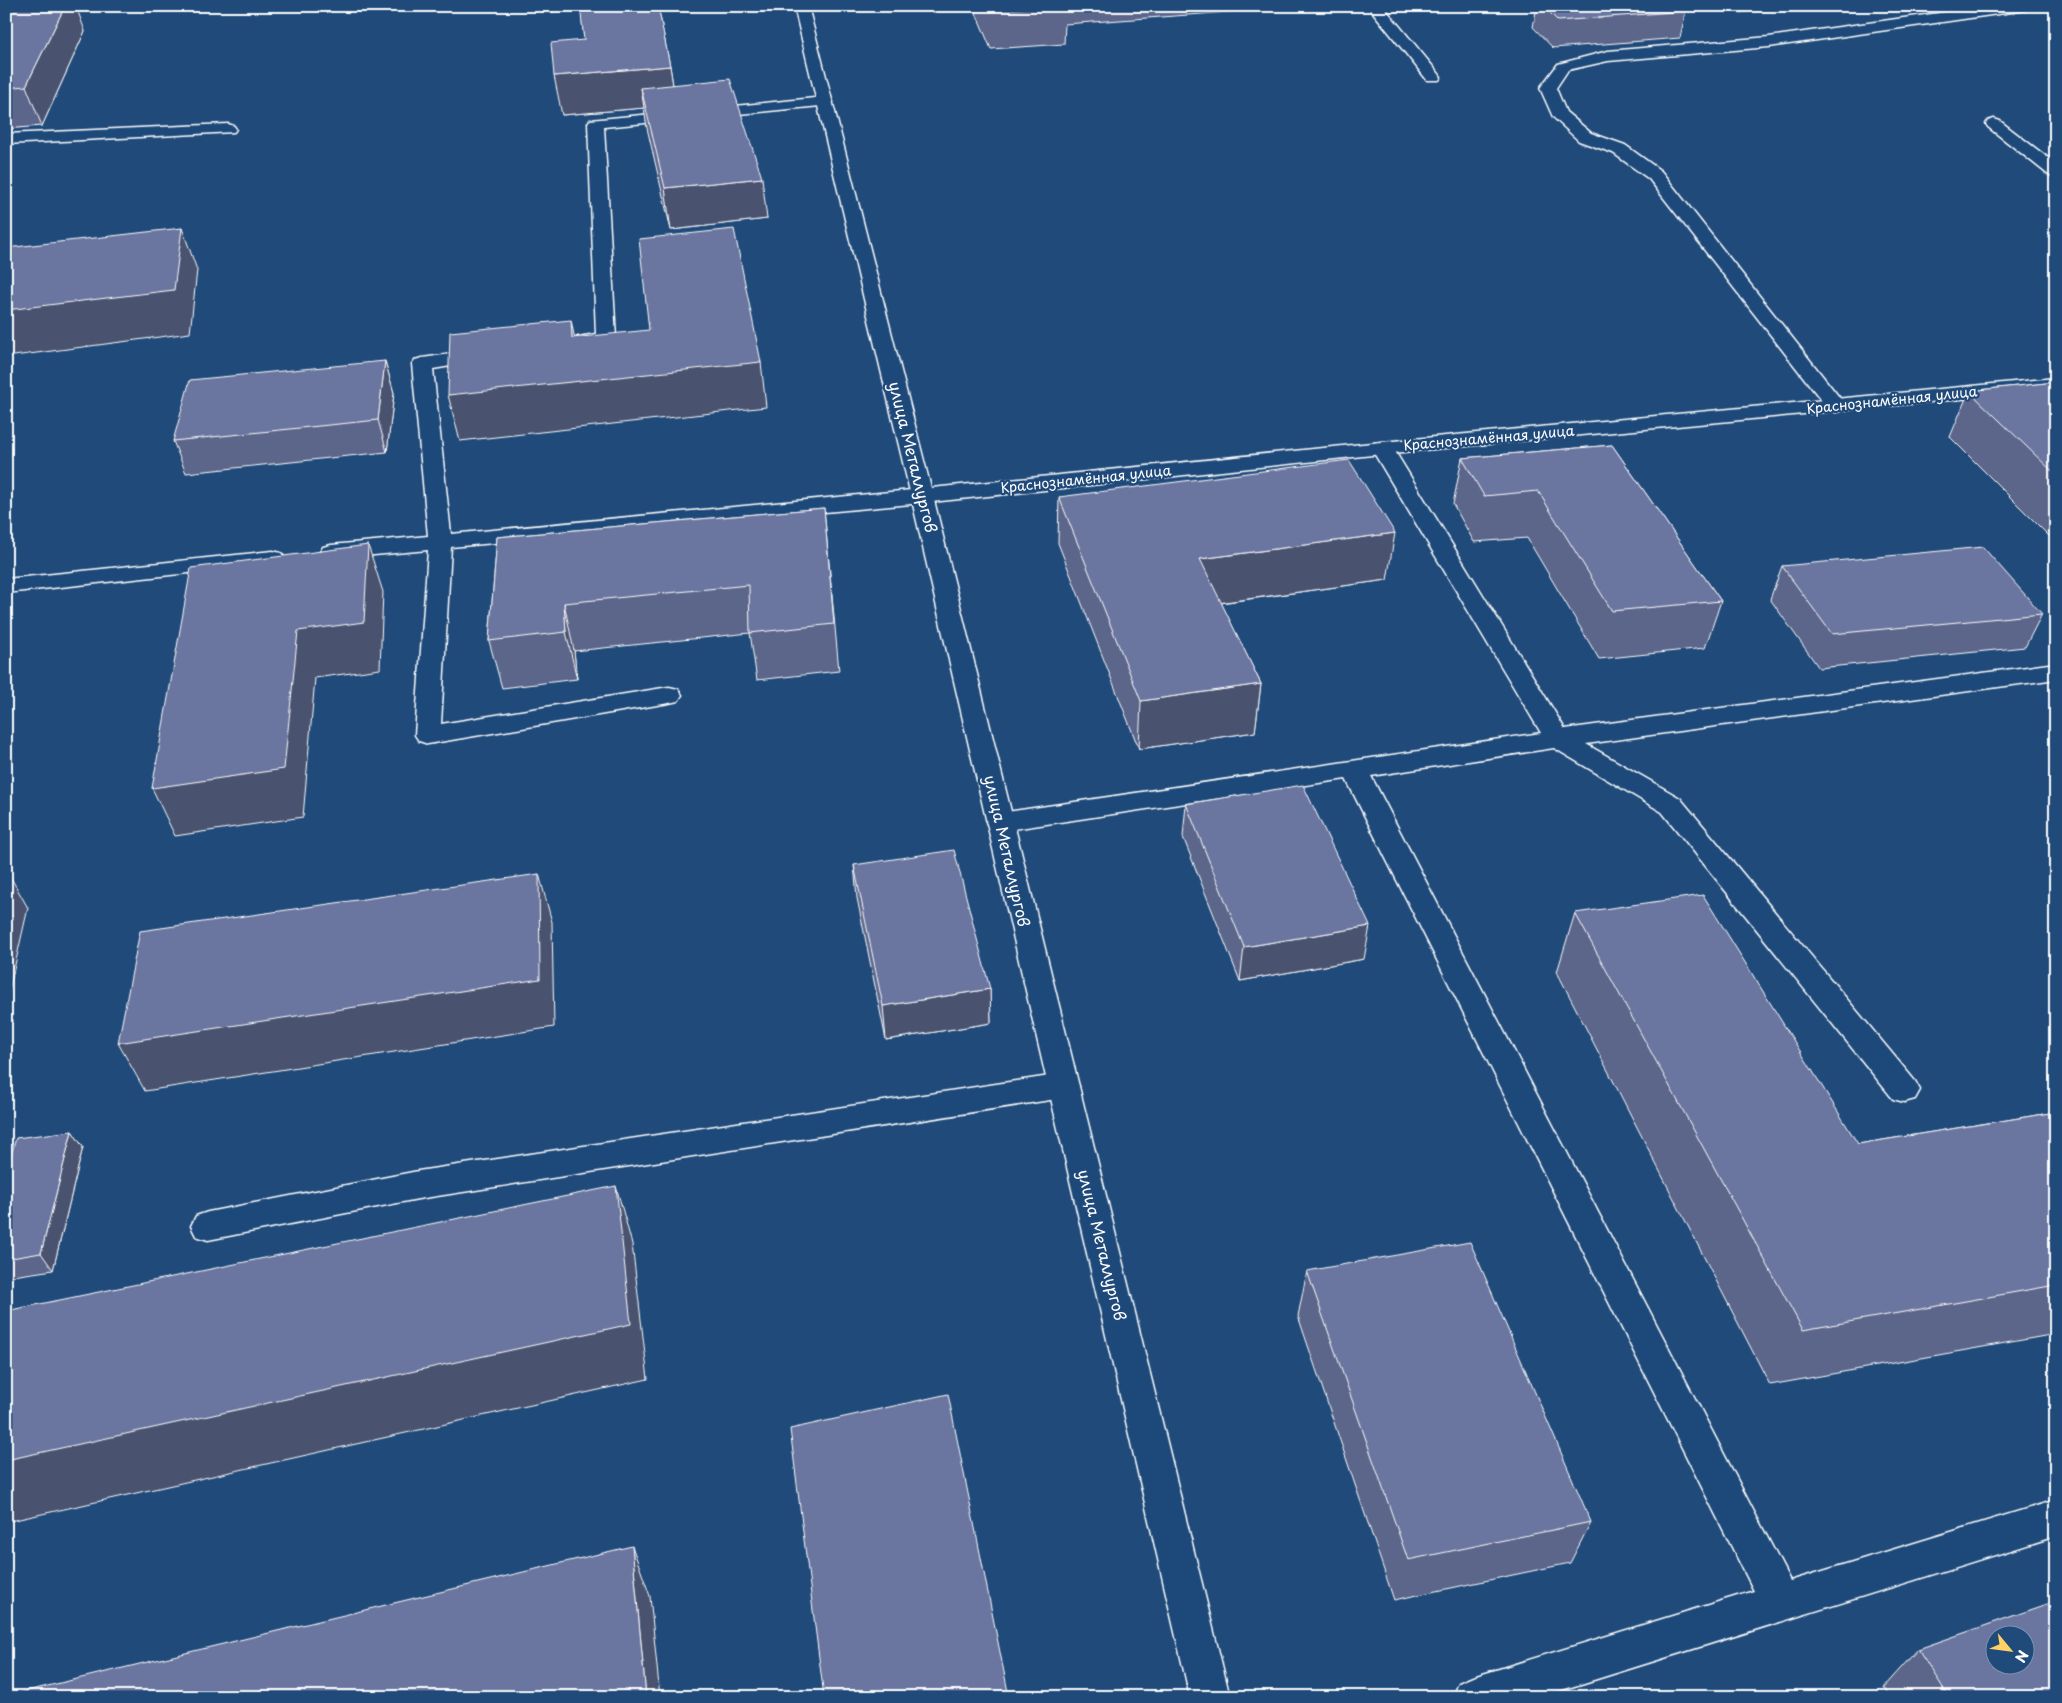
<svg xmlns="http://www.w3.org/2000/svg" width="2062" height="1703" font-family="'Playpen Sans',sans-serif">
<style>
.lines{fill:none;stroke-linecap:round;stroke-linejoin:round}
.lane-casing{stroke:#fff;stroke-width:3}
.street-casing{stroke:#fff;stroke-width:3}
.secondary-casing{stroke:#fff;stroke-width:3}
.lane{fill:#1f4a7a;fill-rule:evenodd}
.street{fill:#1f4a7a;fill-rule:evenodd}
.secondary{fill:#1f4a7a;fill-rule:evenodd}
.wall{fill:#5b658a;stroke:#fff}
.shaded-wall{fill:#4a5270;stroke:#fff}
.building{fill:#6a75a0;stroke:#fff;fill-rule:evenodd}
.labels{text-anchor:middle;stroke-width:4.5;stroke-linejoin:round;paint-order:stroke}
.far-street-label{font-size:14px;fill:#fff;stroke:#1f4a7a}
.street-label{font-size:16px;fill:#fff;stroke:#1f4a7a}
</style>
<rect width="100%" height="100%" fill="#1f4a7a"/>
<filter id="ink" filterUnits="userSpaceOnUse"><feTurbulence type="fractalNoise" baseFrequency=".02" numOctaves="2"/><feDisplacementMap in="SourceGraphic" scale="10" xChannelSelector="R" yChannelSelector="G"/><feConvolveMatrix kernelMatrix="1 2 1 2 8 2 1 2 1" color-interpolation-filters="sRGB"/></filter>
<g filter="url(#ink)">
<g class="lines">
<defs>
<g id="lane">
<path d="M1368,6H1383L1439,74L1441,77L1439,80H1427Z"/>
<path d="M1989,6H2033L2026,10L1769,47L1608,61L1568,70L1556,88L1566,112L1591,133L1625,145L1661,171L1843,402L1846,406L1843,410L1836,412L1829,410L1649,179L1613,153L1579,141L1553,117L1540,88L1558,64L1608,51L1769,37Z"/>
<path d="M825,97L831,99L833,102L831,105L604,127L616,338L613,342C599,346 580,351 566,347L563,343L566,339L596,334L588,123L590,120Z"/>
<path d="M1994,119L2000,121L2056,164V177L2050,176L1988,127L1986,124L1988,121Z"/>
<path d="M228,124L234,126L236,129L234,132L6,144V134Z"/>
<path d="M486,349L493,351L496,355L493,359L433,369L451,534L922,489L930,491L933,496L930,501L922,503L451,547L441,724L669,687L678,689L682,695L678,701L669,703L428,744L419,741L415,735L428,550L331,559L323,557L320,552L323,547L331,545L428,536L412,364L415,360L422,358Z"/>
<path d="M1382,442L1390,443L1393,448L1565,729L2056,663V679L1586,744L1680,798L1915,1081L1920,1090L1915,1099L1904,1102L1893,1099L1662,812L1554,748L1371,776L1790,1581L2056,1500V1536L1539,1697H1453L1459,1683L1473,1677L1754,1591L1346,779L1000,831L990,829L986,822L990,815L1000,813L1541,733L1371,448L1374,443Z"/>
<path d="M273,551L281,553L285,558L281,563L6,593V579Z"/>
<path d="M1063,1074L1074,1077L1079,1086L1074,1095L1063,1098L418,1199L208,1240L196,1236L191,1226L196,1216L208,1212L418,1171Z"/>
</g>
<path id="street" d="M2056,378V390L1382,454L922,503L914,501L911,496L914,491L922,489L1382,442Z"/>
<path id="secondary" d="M794,6H808L933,496L1230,1697H1190L911,496Z"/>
</defs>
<use href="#lane" class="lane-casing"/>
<use href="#street" class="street-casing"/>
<use href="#secondary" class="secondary-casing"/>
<use href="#lane" class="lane"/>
<use href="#street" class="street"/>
<use href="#secondary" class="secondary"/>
</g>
<g class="wall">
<path d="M6,6L85,31L42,126L6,129Z"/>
<path d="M548,6H658L670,66L673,85L767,219L671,230L647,128L644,108L562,115L584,40L581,10L549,12Z"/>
<path d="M973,6H1244L1243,11L1065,24L1064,44L991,49Z"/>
<path d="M1537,6H1680L1686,11L1680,38L1553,48L1533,27Z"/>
<path d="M1728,6H1781L1780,9L1738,13Z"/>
<path d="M385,361L394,393L387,452L186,473L173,441Z"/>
<path d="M2056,382V543L1950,437L1969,391Z"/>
<path d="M1612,445L1721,601L1705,648L1599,659L1527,538L1474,542L1453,504L1462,458Z"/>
<path d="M1059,497L1387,580L1221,603L1261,684L1255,732L1139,749L1058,543Z"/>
<path d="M824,508L839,671L757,680L750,633L574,651L577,679L502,688L489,641L497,537Z"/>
<path d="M1782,566L2042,614L2025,647L1819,668L1770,599Z"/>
<path d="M1186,804L1364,959L1240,981L1183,837Z"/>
<path d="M854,865L990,989L991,1023L886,1040L857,898Z"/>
<path d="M1575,913L1858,1144L2056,1112V1334L1770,1385L1557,972Z"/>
<path d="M72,1131L83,1147L53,1270L6,1277V1173Z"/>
<path d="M1307,1271L1591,1522L1570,1563L1394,1600L1298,1316Z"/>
<path d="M1918,1649L2056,1697H1890L1884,1687Z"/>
</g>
<g class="shaded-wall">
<path d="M65,6H76L85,31L42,126L26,86Z"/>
<path d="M548,6H582V10L549,12Z"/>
<path d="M1740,6H1781L1780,9L1738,13Z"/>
<path d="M670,66L676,105L641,88L644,108L562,115L554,76Z"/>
<path d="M762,178L767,219L671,230L665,188Z"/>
<path d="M182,228L197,270L190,333L6,357V310Z"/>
<path d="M571,320L580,364L761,362L766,407L460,441L448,395L572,338Z"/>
<path d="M385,361L394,393L387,452L378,420Z"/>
<path d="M1395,533L1387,580L1196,606L1200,559Z"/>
<path d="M368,545L383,592L380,669L315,678L303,817L175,836L152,788L298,631Z"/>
<path d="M564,603L574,651L577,679L566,632Z"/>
<path d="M1261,684L1255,732L1139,749L1141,701Z"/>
<path d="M6,869L28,908L6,1004Z"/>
<path d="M539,874L552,922L554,1027L145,1091L118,1043Z"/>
<path d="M1370,926L1364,959L1240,981L1244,947Z"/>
<path d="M990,989L991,1023L886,1040L883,1006Z"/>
<path d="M72,1131L83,1147L53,1270L41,1253Z"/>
<path d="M616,1186L632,1244L648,1379L6,1522V1460Z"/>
<path d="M632,1546L650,1596L660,1697H646Z"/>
</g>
<g class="building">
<path d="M6,6H65L26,86L6,88Z"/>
<path d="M580,6H658L670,66L554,76L551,43L584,40Z"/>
<path d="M989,6H1059L991,11Z"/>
<path d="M1543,6H1680L1686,11L1558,21Z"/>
<path d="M730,79L762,178L665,188L641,88Z"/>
<path d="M182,228L174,290L6,310V248Z"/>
<path d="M734,229L761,362L448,395L450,332L571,320L572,338L649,330L639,239Z"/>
<path d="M385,361L378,420L173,441L190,380Z"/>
<path d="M2056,382V475L1969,391Z"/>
<path d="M1612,445L1721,601L1612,611L1538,491L1484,496L1462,458Z"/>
<path d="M1349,460L1395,533L1200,559L1261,684L1141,701L1059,497Z"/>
<path d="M824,508L834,624L750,633L749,585L564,603L566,632L489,641L497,537Z"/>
<path d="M368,545L364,622L298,631L284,769L152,788L191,568Z"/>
<path d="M1983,547L2042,614L1832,634L1782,566Z"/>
<path d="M1303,785L1370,926L1244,947L1186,804Z"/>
<path d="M954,850L990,989L883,1006L854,865Z"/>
<path d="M539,874L540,979L118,1043L140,931Z"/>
<path d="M1703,895L1858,1144L2056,1112V1285L1803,1330L1575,913Z"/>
<path d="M72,1131L41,1253L6,1259V1173L16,1138Z"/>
<path d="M616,1186L631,1324L6,1460V1311Z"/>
<path d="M1470,1242L1591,1522L1408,1560L1307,1271Z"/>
<path d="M948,1394L1009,1697H824L790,1429Z"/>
<path d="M632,1546L646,1697H6V1696Z"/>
<path d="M2056,1601V1697H1949L1918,1649ZM1994,1636H2024V1666H1994Z"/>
</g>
</g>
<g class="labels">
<g class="far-street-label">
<text transform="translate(1892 400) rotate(-6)" y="5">Краснознамённая улица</text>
<text transform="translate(1489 438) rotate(-5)" y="5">Краснознамённая улица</text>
<text transform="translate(1086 479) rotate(-6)" y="5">Краснознамённая улица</text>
</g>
<g class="street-label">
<text transform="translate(913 457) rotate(76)" y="6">улица Металлургов</text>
<text transform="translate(1007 851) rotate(77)" y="6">улица Металлургов</text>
<text transform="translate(1102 1245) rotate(76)" y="6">улица Металлургов</text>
</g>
</g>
<rect width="2062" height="1703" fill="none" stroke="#1f4a7a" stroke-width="25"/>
<rect x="12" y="12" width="2037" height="1678" fill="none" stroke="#fff" stroke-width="2" filter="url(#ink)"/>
<g transform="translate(2010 1650) rotate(119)"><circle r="24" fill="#1f4a7a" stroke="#7992af"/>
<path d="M0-4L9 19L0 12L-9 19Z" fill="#ffd166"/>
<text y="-8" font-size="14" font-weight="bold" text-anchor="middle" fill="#ffffff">N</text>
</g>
</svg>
